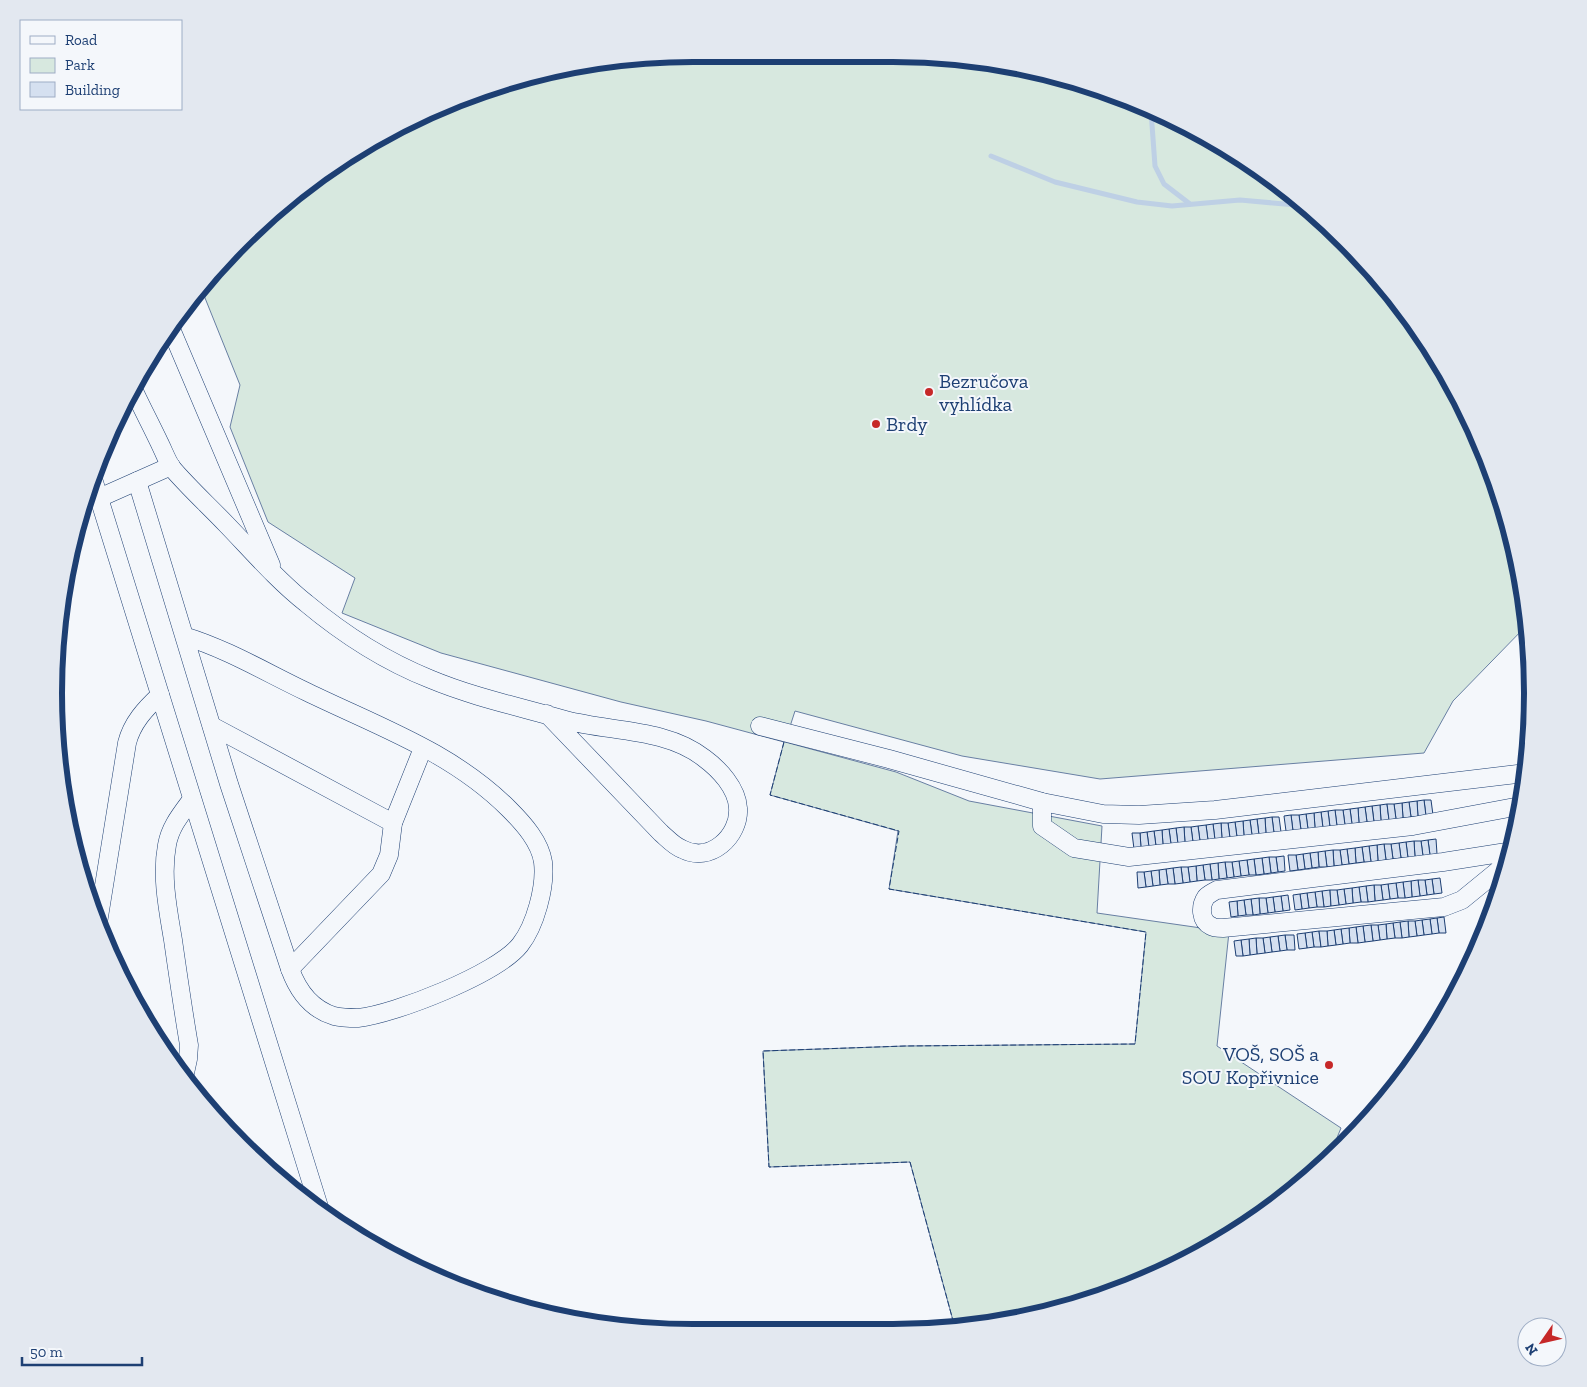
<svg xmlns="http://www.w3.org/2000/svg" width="1587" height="1387" font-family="'Zilla Slab',serif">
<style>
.green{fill:#d7e8df;stroke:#687fa3}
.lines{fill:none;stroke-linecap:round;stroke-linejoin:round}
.stream{stroke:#bed0e5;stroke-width:5}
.building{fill:#d5e0f0;stroke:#1d3f73}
.minor-casing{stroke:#1d3f73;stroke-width:19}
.minor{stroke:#f4f7fb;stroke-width:18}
.fence{stroke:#1d3f73;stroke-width:1;stroke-dasharray:6 2.5;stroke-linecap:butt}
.poi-dot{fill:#c62828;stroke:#f4f7fb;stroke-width:2}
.labels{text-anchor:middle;stroke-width:4;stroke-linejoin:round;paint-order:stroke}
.poi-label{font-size:20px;fill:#1d3f73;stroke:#f4f7fb;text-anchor:start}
.rim{fill:none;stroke:#1d3f73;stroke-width:6}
</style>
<rect width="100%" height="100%" fill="#f4f7fb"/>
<path class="green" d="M694,54L977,59L1099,88L1213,139L1315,212L1401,304L1467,410L1499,488L1528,610V624L1453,701L1424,753L1100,779L962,756L795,711L785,742L896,772L969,801L1102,826L1097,913L1229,932L1217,1046L1341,1128L1327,1162L1315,1175L1213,1248L1099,1299L955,1328L910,1162L769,1167L763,1051L905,1046L1135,1044L1146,932L889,889L898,831L770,795L784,742L706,721L621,702L441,653L342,613L355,578L268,522L230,427L240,385L201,288L272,212L410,120L528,75Z"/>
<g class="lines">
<g class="stream">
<path d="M1151,111L1155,166L1164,184L1190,204"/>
<path d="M991,156L1055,182L1137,202L1172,206L1240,200L1307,206"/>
</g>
</g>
<g class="building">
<path d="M1424,800H1431L1433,815L1426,816Z"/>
<path d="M1424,800L1426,816L1418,817L1417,801Z"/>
<path d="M1417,801L1418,817H1411L1409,802Z"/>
<path d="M1409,802L1411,817L1403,818L1402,803Z"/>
<path d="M1402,803L1403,818L1396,819L1394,804Z"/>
<path d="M1387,804L1389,820L1381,821L1380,805Z"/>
<path d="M1387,804H1394L1396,819L1389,820Z"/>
<path d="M1380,805L1381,821L1374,822L1372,806Z"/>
<path d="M1372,806L1374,822H1367L1365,807Z"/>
<path d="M1365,807L1367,822L1359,823L1358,808Z"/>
<path d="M1358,808L1359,823L1352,824L1350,809Z"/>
<path d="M1350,809L1352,824L1345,825L1343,810Z"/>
<path d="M1335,810H1343L1345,825L1337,826Z"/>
<path d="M1335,810L1337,826L1330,827L1328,811Z"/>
<path d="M1328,811L1330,827L1323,828L1321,812Z"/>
<path d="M1321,812L1323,828H1315L1314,813Z"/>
<path d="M1314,813L1315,828L1308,829L1306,814Z"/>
<path d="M1306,814L1308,829L1301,830L1299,815Z"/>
<path d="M1291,815H1299L1301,830L1293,831Z"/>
<path d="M1291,815L1293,831H1286L1284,816Z"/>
<path d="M1272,817H1279L1281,832L1274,833Z"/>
<path d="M1272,817L1274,833L1266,834L1265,818Z"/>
<path d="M1265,818L1266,834L1259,835L1257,819Z"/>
<path d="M1257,819L1259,835H1252L1250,820Z"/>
<path d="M1250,820L1252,835L1244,836L1243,821Z"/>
<path d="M1243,821L1244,836L1237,837L1235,822Z"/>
<path d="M1235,822L1237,837L1230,838L1228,823Z"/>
<path d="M1221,823H1228L1230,838L1222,839Z"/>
<path d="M1221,823L1222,839L1215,840L1213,824Z"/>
<path d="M1213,824L1215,840H1208L1206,825Z"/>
<path d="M1206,825L1208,840L1200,841L1198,826Z"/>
<path d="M1198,826L1200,841L1193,842L1191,827Z"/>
<path d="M1184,827H1191L1193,842L1185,843Z"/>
<path d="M1184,827L1185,843L1178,844L1176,828Z"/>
<path d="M1176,828L1178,844H1171L1169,829Z"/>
<path d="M1169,829L1171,844L1163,845L1162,830Z"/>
<path d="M1162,830L1163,845L1156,846L1154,831Z"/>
<path d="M1154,831L1156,846L1149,847L1147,832Z"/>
<path d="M1147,832L1149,847L1141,848L1140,833Z"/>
<path d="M1132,833H1140L1141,848L1134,849Z"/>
<path d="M1436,839L1437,854L1430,855L1428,840Z"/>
<path d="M1428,840L1430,855L1423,856L1421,841Z"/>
<path d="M1414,841H1421L1423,856L1415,857Z"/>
<path d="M1414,841L1415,857L1408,858L1406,842Z"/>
<path d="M1406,842L1408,858H1401L1399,843Z"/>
<path d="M1399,843L1401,858L1393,859L1391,844Z"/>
<path d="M1384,844H1391L1393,859L1386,860Z"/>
<path d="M1384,844L1386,860L1378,861L1377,845Z"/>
<path d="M1377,845L1378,861L1371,862L1369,846Z"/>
<path d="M1369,846L1371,862H1364L1362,847Z"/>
<path d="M1362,847L1364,862L1356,863L1355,848Z"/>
<path d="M1355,848L1356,863L1349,864L1347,849Z"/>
<path d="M1347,849L1349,864L1342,865L1340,850Z"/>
<path d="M1333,850H1340L1342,865L1334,866Z"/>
<path d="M1333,850L1334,866L1327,867L1325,851Z"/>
<path d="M1325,851L1327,867H1319L1318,852Z"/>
<path d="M1318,852L1319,867L1312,868L1310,853Z"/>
<path d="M1310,853L1312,868L1305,869L1303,854Z"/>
<path d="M1303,854L1305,869L1298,870L1296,855Z"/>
<path d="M1288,855H1296L1298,870L1290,871Z"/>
<path d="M1284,856L1285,871L1278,872L1276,857Z"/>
<path d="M1269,857H1276L1278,872L1271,873Z"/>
<path d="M1269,857L1271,873L1264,874L1262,858Z"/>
<path d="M1262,858L1264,874L1256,875L1254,859Z"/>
<path d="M1254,859L1256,875H1249L1247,860Z"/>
<path d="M1247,860L1249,875L1241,876L1239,861Z"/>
<path d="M1239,861L1241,876L1234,877L1232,862Z"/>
<path d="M1225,862H1232L1234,877L1227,878Z"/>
<path d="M1225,862L1227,878L1219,879L1218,863Z"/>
<path d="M1218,863L1219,879L1212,880L1210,864Z"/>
<path d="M1210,864L1212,880H1205L1203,865Z"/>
<path d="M1203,865L1205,880L1197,881L1196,866Z"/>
<path d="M1196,866L1197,881L1190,882L1188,867Z"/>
<path d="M1181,867H1188L1190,882L1183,883Z"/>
<path d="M1181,867L1183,883L1175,884L1173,868Z"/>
<path d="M1173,868L1175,884H1168L1166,869Z"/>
<path d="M1166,869L1168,884L1160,885L1159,870Z"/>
<path d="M1159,870L1160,885L1153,886L1151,871Z"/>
<path d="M1151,871L1153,886L1146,887L1144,872Z"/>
<path d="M1137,872H1144L1146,887L1138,888Z"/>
<path d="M1440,878L1442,893L1434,894L1432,879Z"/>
<path d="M1432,879L1434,894L1427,895L1425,880Z"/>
<path d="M1418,880H1425L1427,895L1420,896Z"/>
<path d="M1418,880L1420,896L1412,897L1411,881Z"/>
<path d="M1411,881L1412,897L1405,898L1403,882Z"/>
<path d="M1403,882L1405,898H1398L1396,883Z"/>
<path d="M1396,883L1398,898L1390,899L1388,884Z"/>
<path d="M1388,884L1390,899L1383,900L1381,885Z"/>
<path d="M1374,885H1381L1383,900L1375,901Z"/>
<path d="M1374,885L1375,901L1368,902L1366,886Z"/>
<path d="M1366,886L1368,902H1361L1359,887Z"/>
<path d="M1359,887L1361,902L1353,903L1352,888Z"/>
<path d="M1352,888L1353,903L1346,904L1344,889Z"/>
<path d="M1344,889L1346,904L1339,905L1337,890Z"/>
<path d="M1330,890L1331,906L1324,907L1322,891Z"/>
<path d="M1330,890H1337L1339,905L1331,906Z"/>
<path d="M1322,891L1324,907H1317L1315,892Z"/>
<path d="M1315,892L1317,907L1309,908L1307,893Z"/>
<path d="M1307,893L1309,908L1302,909L1300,894Z"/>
<path d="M1300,894L1302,909L1295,910L1293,895Z"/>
<path d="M1288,895L1290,910L1283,911L1281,896Z"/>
<path d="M1281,896L1283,911L1275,912L1273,897Z"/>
<path d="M1273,897L1275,912L1268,913L1266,898Z"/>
<path d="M1259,898H1266L1268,913L1260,914Z"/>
<path d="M1259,898L1260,914L1253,915L1251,899Z"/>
<path d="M1251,899L1253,915H1246L1244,900Z"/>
<path d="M1244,900L1246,915L1238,916L1237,901Z"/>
<path d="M1237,901L1238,916L1231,917L1229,902Z"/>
<path d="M1444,917L1446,933H1439L1437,918Z"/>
<path d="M1437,918L1439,933L1432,934L1430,919Z"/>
<path d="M1430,919L1432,934L1424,935L1422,920Z"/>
<path d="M1422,920L1424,935L1417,936L1415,921Z"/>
<path d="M1408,921H1415L1417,936L1409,937Z"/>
<path d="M1408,921L1409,937L1402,938L1400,922Z"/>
<path d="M1400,922L1402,938H1395L1393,923Z"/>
<path d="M1393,923L1395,938L1387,939L1386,924Z"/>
<path d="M1386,924L1387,939L1380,940L1378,925Z"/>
<path d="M1371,925H1378L1380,940L1373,941Z"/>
<path d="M1371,925L1373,941L1365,942L1363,926Z"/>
<path d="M1363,926L1365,942L1358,943L1356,927Z"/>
<path d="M1356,927L1358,943H1350L1349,928Z"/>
<path d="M1349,928L1350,943L1343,944L1341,929Z"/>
<path d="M1341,929L1343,944L1336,945L1334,930Z"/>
<path d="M1334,930L1336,945L1328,946L1327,931Z"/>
<path d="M1319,931L1321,947H1314L1312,932Z"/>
<path d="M1319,931H1327L1328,946L1321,947Z"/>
<path d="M1312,932L1314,947L1307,948L1305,933Z"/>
<path d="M1305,933L1307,948L1299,949L1297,934Z"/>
<path d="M1285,935H1294L1295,950H1287Z"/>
<path d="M1285,935L1287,950L1280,951L1278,936Z"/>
<path d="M1278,936L1280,951L1272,952L1270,937Z"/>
<path d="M1270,937L1272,952L1265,953L1263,938Z"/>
<path d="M1256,938H1263L1265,953L1257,954Z"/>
<path d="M1256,938L1257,954L1250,955L1249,939Z"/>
<path d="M1249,939L1250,955L1243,956L1241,940Z"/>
<path d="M1241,940L1243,956H1236L1234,941Z"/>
</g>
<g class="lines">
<defs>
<g id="minor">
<path d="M171,329L271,565"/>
<path d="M135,393C143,410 152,427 160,444C164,452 167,461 172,468C189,488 209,506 227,525C253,552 277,580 306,603C343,634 385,661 430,679C473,697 520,707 565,720C610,732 666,728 704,758C719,769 737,788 738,808C740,836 710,864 682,849C674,846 668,839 661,833L547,714"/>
<path d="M137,481L229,784L290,969C298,991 311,1009 334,1016C342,1018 350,1018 358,1018C395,1014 497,974 520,945C535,926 546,887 543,862C540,842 524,824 509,809C452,752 379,727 307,692C267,673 227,649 184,636"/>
<path d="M94,482L320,1210"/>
<path d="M99,498L171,466"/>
<path d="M212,726L393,823"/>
<path d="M760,726L889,759L1042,802L1103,814L1139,815L1215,810L1526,773"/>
<path d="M1042,802V826L1074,848L1129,857L1413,826L1520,806"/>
<path d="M1511,860L1462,900L1444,907L1223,928C1219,928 1214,928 1211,926C1200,921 1200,906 1206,897C1209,894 1213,892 1217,890L1443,862L1513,851"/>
<path d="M98,923L127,743C132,723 145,709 160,695"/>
<path d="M290,969L381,874L389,855L393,823L423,748"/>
<path d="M185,1073L188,1059L189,1045C183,1010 178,975 173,940C168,910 161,876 167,845C170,827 181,814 192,799"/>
</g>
</defs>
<use href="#minor" class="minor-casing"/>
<use href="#minor" class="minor"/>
<path class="fence" d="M784,742L770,795L899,831L889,889L1146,932L1135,1044L905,1046L763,1051L769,1167L910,1162L955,1328"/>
</g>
<g class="poi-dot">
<circle cx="929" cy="392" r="5"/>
<circle cx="876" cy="424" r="5"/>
<circle cx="1329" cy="1065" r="5"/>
</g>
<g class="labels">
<g class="poi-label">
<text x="939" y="388">Bezručova<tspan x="939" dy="23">vyhlídka</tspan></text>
<text x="886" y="431">Brdy</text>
<text x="1319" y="1061" text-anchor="end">VOŠ, SOŠ a<tspan x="1319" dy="23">SOU Kopřivnice</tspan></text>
</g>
</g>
<path d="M0 0H1587V1387H0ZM693 62H893A631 631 0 0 1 1524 693V693A631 631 0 0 1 893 1324H693A631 631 0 0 1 62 693V693A631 631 0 0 1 693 62Z" fill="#e3e8f0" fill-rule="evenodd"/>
<path class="rim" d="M693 62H893A631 631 0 0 1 1524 693V693A631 631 0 0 1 893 1324H693A631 631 0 0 1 62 693V693A631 631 0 0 1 693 62Z"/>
<rect x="20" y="20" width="162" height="90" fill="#f4f7fb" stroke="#9eadc5"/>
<rect x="30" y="36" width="25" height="8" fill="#f4f7fb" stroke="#9eadc5"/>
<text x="65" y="45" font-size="15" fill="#1d3f73">Road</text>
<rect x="30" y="58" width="25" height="15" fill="#d7e8df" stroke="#9eadc5"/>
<text x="65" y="70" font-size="15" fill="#1d3f73">Park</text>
<rect x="30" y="82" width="25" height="15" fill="#d5e0f0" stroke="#9eadc5"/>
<text x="65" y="95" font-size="15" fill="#1d3f73">Building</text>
<g transform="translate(1542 1342) rotate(236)"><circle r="24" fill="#f4f7fb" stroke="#9eadc5"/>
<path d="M0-4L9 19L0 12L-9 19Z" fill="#c62828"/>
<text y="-8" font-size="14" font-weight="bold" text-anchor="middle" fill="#1d3f73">N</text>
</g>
<path d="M22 1357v8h120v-8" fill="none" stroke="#1d3f73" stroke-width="2.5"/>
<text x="30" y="1357" font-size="15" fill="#1d3f73" stroke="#f4f7fb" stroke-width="4" paint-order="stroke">50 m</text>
</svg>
